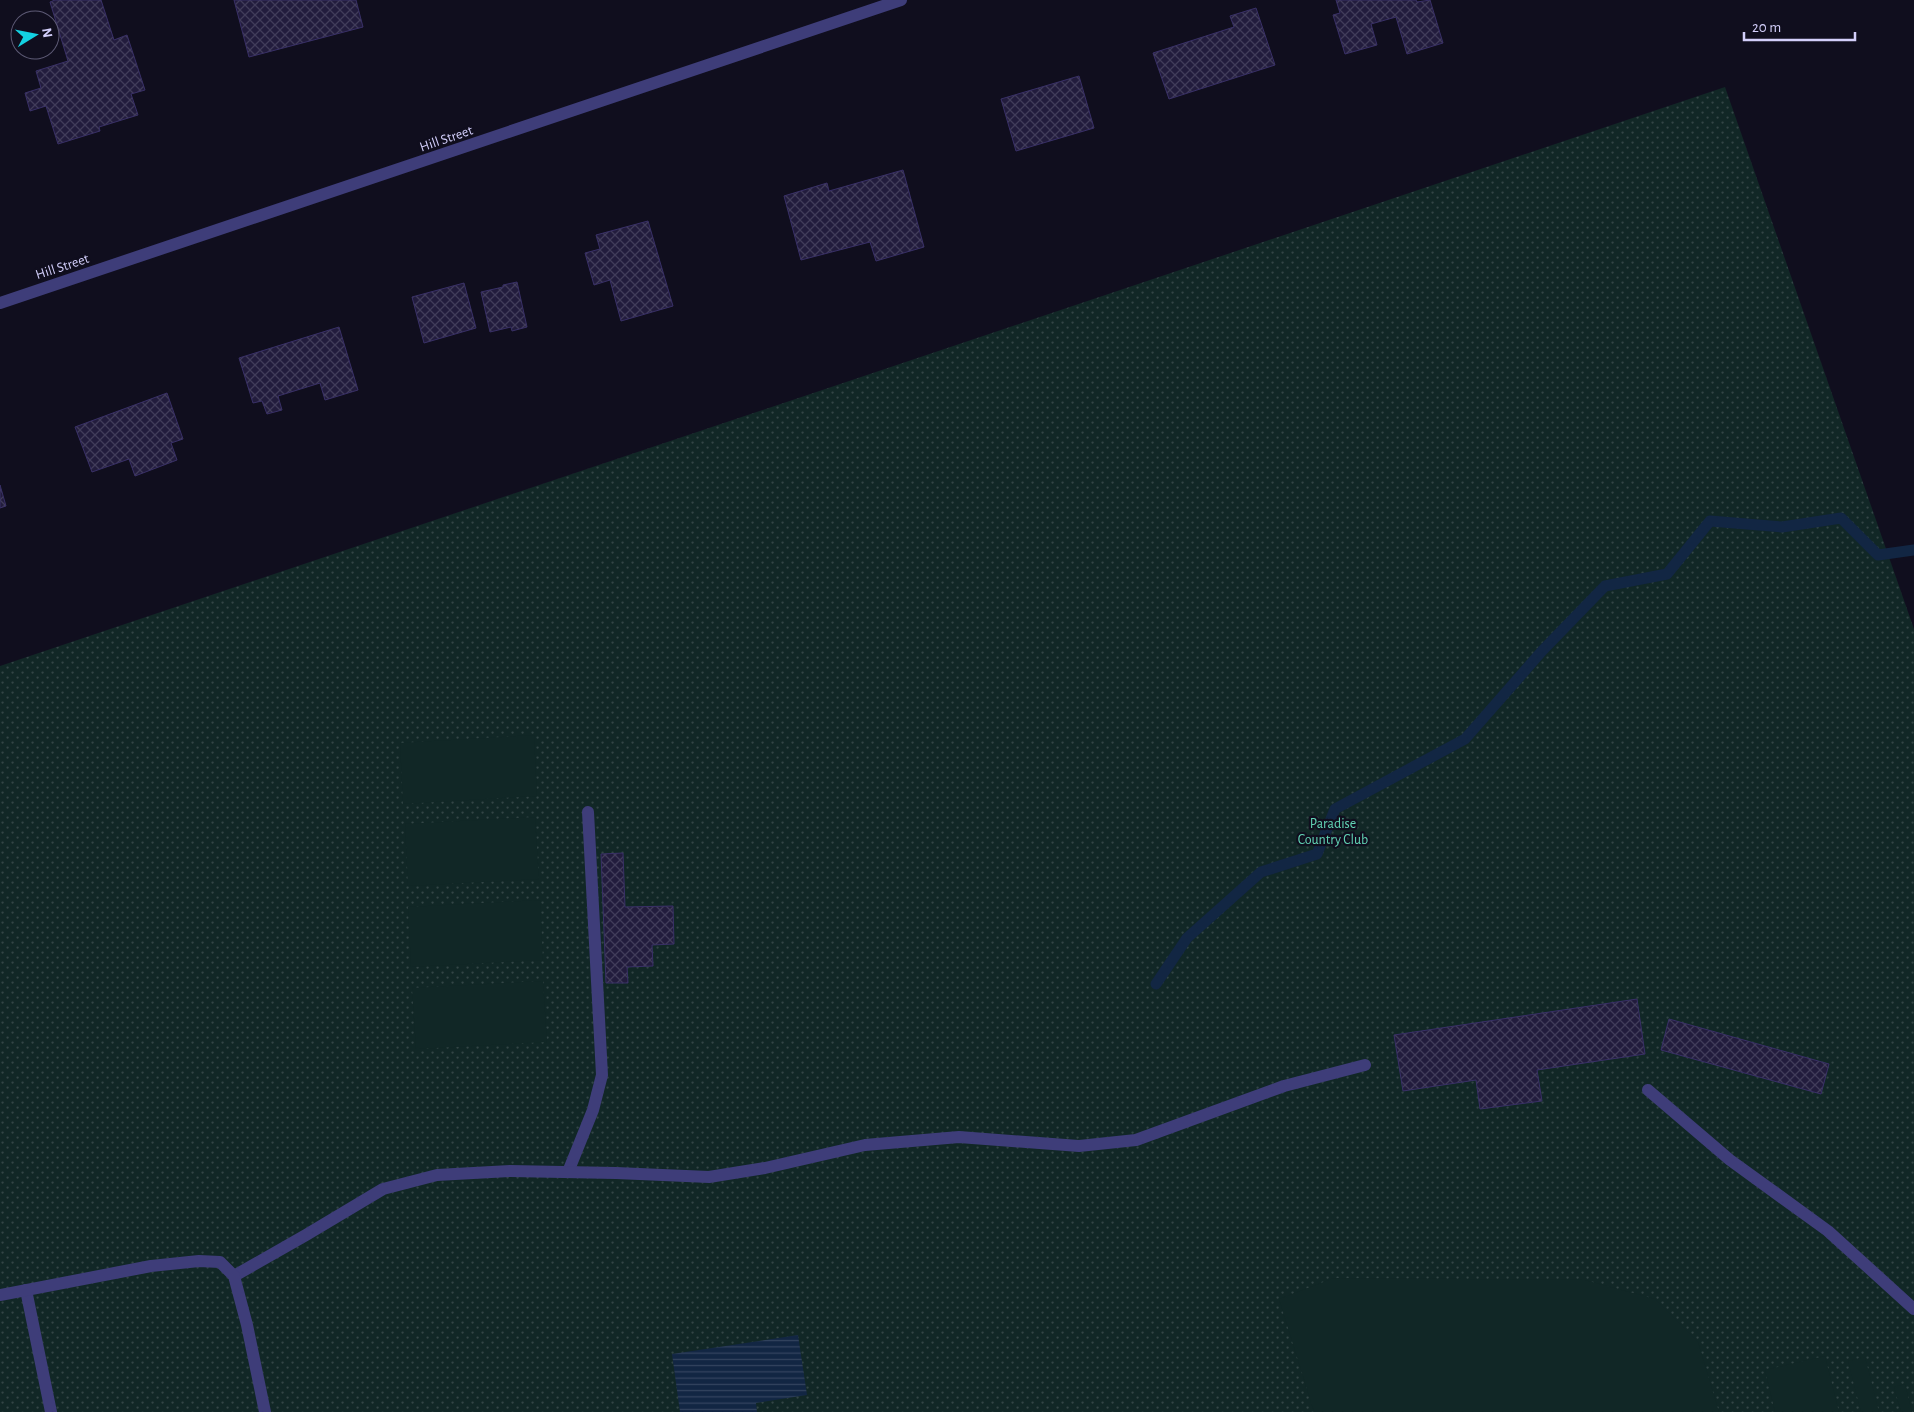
<svg xmlns="http://www.w3.org/2000/svg" width="1914" height="1412" font-family="'Alegreya Sans',sans-serif">
<style>
.park{fill:url(#park-dots)}
.garden{fill:#112726}
.water{fill:url(#water-rules)}
.lines{fill:none;stroke-linecap:round;stroke-linejoin:round}
.stream{stroke:#122643;stroke-width:11}
.building{fill:url(#building-cross-hatch);stroke:#393067}
.service{stroke:#3e3d79;stroke-width:12}
.minor{stroke:#3e3d79;stroke-width:12}
.labels{text-anchor:middle;stroke-width:4.5;stroke-linejoin:round;paint-order:stroke}
.street-label{font-size:14px;fill:#d3cffb;stroke:#100e1e}
.park-label{font-size:14px;fill:#62d4b5;stroke:#100e1e}
</style>
<defs>
<pattern id="park-dots" width="8" height="8" patternUnits="userSpaceOnUse" patternTransform="scale(1.25)"><rect width="8" height="8" fill="#112726"/><path d="M2 2h.1M6 6h.1" fill="none" stroke="#334546" stroke-width="1.8" stroke-linecap="round"/></pattern>
<pattern id="water-rules" width="6" height="5" patternUnits="userSpaceOnUse" patternTransform="scale(1.25)"><rect width="6" height="5" fill="#122643"/><path d="M0 2.5h6" fill="none" stroke="#34445f"/></pattern>
<pattern id="building-cross-hatch" width="8" height="8" patternUnits="userSpaceOnUse" patternTransform="scale(1.25)"><rect width="8" height="8" fill="#221c3d"/><path d="M0 0l8 8M0 8l8-8" fill="none" stroke="#413c5a"/></pattern>
</defs>
<rect width="100%" height="100%" fill="#100e1e"/>
<path class="park" d="M1725,87L1914,629V1412H0V666Z"/>
<g class="garden">
<path d="M534,735L537,796L403,804L400,743Z"/>
<path d="M535,817L539,879L408,886L405,824Z"/>
<path d="M540,900L543,960L411,967L408,907Z"/>
<path d="M543,981L547,1042L416,1049L412,988Z"/>
<path d="M1334,1278L1585,1280L1655,1299L1698,1342L1719,1412H1314L1279,1299Z"/>
<path d="M1825,1356L1839,1412H1775L1765,1370Z"/>
<path d="M1865,1357L1879,1412H1861L1848,1361Z"/>
<path d="M1905,1384L1912,1412H1901L1894,1387Z"/>
</g>
<path class="water" d="M798,1335L807,1395L756,1403L757,1412H680L672,1354Z"/>
<g class="lines">
<path class="stream" d="M1156,984L1187,938L1261,872L1317,854L1335,809L1465,739L1542,651L1605,586L1667,574L1710,521L1782,527L1841,518L1878,555L1914,550"/>
</g>
<g class="building">
<path d="M55,0H101L114,40L127,35L145,90L131,94L138,115L99,127L100,131L58,144L46,106L30,111L25,93L41,88L36,71L68,61L50,2Z"/>
<path d="M234,0H356L363,27L249,57Z"/>
<path d="M1336,0H1416L1417,2L1430,0L1443,43L1407,54L1396,17L1371,24L1377,45L1345,54L1333,15L1340,13Z"/>
<path d="M1256,8L1275,65L1169,99L1153,53L1234,27L1230,16Z"/>
<path d="M1079,76L1094,128L1016,151L1001,99Z"/>
<path d="M903,170L924,247L876,261L870,242L801,260L784,196L827,183L829,191Z"/>
<path d="M648,221L673,306L621,321L610,280L594,285L585,253L600,249L596,235Z"/>
<path d="M517,282L527,327L512,331L511,327L490,332L481,292L503,287V285Z"/>
<path d="M464,283L476,328L424,343L412,297Z"/>
<path d="M339,327L358,390L325,400L320,383L278,396L282,410L267,414L262,401L253,403L239,358Z"/>
<path d="M167,393L183,439L171,443L177,460L135,476L129,459L92,472L75,427Z"/>
<path d="M0,485L6,506L0,508Z"/>
<path d="M623,853L625,907L673,906L674,944L652,945L653,966L627,967L628,983H606L601,854Z"/>
<path d="M1637,999L1645,1054L1537,1070L1542,1101L1480,1109L1476,1080L1403,1091L1394,1035Z"/>
<path d="M1669,1019L1829,1064L1821,1094L1661,1050Z"/>
</g>
<g class="lines">
<g class="service">
<path d="M1648,1090L1730,1160L1828,1231L1914,1309"/>
<path d="M568,1172L593,1110L602,1075L588,812"/>
<path d="M234,1276L306,1235L383,1189L437,1175L510,1171L616,1173L709,1177L765,1168L865,1145L959,1137L1079,1146L1136,1140L1284,1086L1365,1065"/>
<path d="M26,1290L51,1412"/>
<path d="M0,1295L151,1266L199,1261L220,1262L234,1276L247,1325L265,1412"/>
</g>
<path class="minor" d="M0,303L901,0"/>
</g>
<g class="labels">
<g class="street-label">
<text transform="translate(446 138) rotate(-19)" y="5">Hill Street</text>
<text transform="translate(62 266) rotate(-18)" y="5">Hill Street</text>
</g>
<g class="park-label">
<text x="1333" y="828">Paradise<tspan x="1333" dy="16">Country Club</tspan></text>
</g>
</g>
<g transform="translate(35 35) rotate(80)"><circle r="24" fill="#100e1e" stroke="#5e5b76"/>
<path d="M0-4L9 19L0 12L-9 19Z" fill="#13d2e2"/>
<text y="-8" font-size="14" font-weight="bold" text-anchor="middle" fill="#d3cffb">N</text>
</g>
<path d="M1744 32v8h111v-8" fill="none" stroke="#d3cffb" stroke-width="2.5"/>
<text x="1752" y="32" font-size="15" fill="#d3cffb" stroke="#100e1e" stroke-width="4" paint-order="stroke">20 m</text>
</svg>
